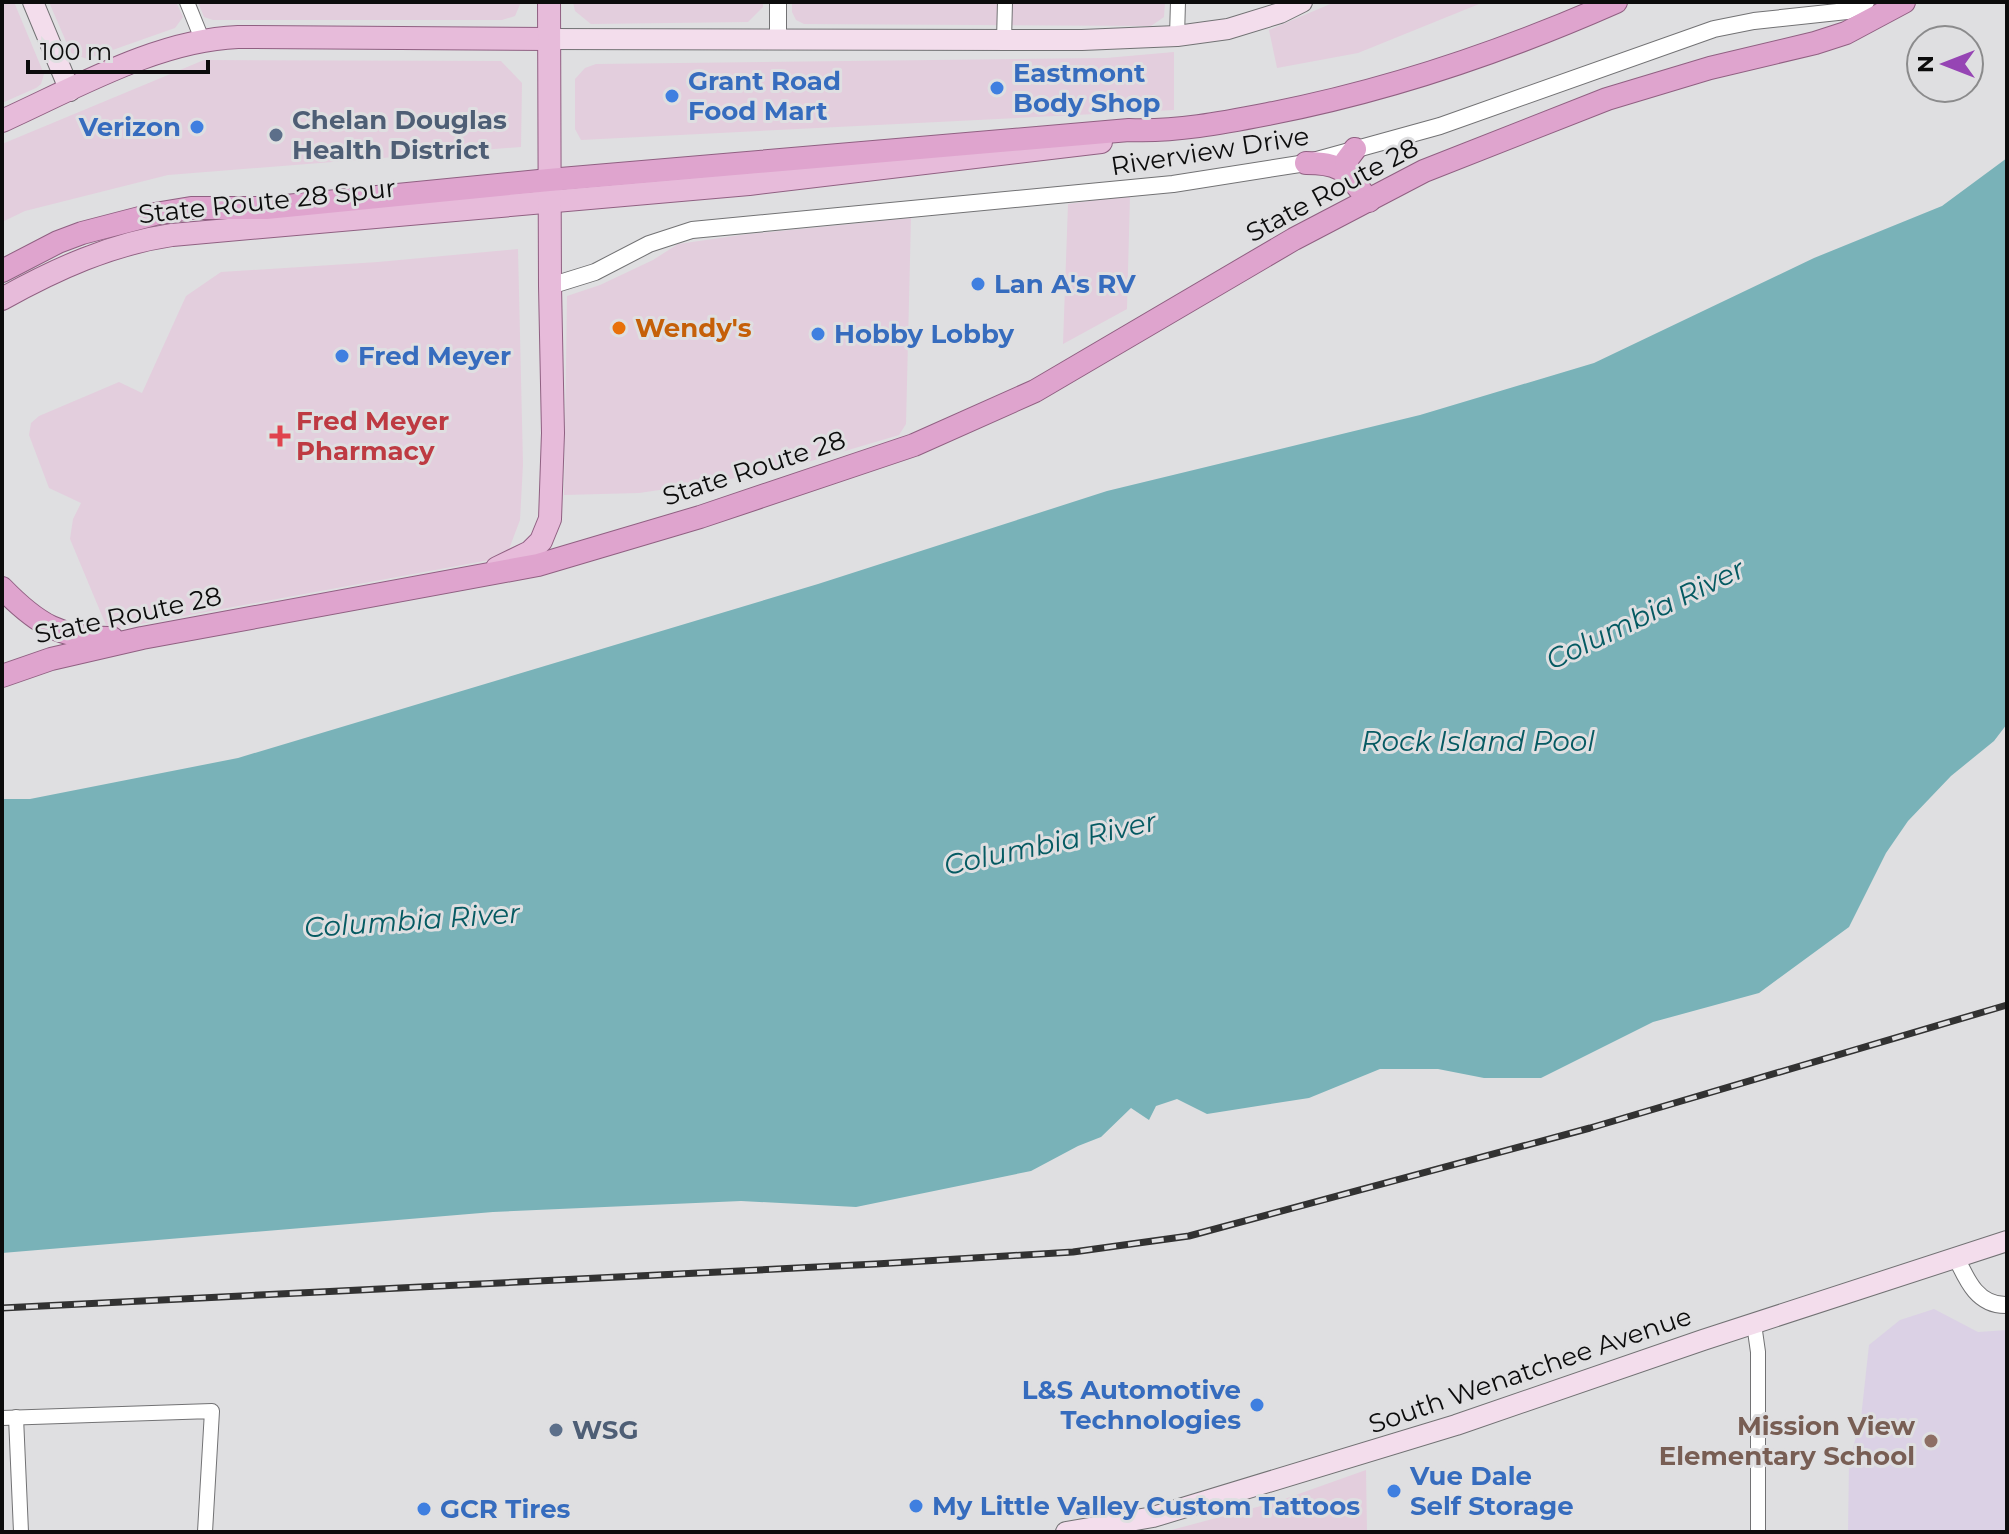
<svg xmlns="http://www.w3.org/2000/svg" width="2009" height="1534" font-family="Montserrat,sans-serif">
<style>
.commercial{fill:#e3cedd}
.education{fill:#dbd1e5}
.water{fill:#79b2b8}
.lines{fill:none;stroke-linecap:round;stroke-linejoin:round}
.minor-casing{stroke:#727274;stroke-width:16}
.tertiary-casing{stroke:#727274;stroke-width:18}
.secondary-casing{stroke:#727274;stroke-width:22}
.primary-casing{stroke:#906082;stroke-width:24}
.trunk-casing{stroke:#906082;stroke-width:24}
.minor{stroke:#fff;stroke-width:14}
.tertiary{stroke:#fff;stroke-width:16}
.secondary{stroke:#f3ddec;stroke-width:20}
.primary{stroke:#e7bbda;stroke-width:22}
.trunk{stroke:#dfa4ce;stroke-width:22}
.rail-casing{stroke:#323232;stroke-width:7}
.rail{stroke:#dfdfe1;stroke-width:4;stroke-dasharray:12;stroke-linecap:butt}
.shop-dot{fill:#3f7fe0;stroke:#dfdfe1;stroke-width:3}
.service-dot{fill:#5c6f8a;stroke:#dfdfe1;stroke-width:3}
.food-dot{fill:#e8710a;stroke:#dfdfe1;stroke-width:3}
.health-dot{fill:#e0444e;stroke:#dfdfe1;stroke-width:3}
.education-dot{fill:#8d6e63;stroke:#dfdfe1;stroke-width:3}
.labels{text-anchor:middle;stroke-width:6;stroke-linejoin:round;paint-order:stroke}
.shop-label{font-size:26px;font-weight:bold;fill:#366cbe;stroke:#dfdfe1;text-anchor:start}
.service-label{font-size:26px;font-weight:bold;fill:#4e5e75;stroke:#dfdfe1;text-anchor:start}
.street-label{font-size:26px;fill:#0c0c0c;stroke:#dfdfe1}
.food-label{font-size:26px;font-weight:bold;fill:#c56008;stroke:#dfdfe1;text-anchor:start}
.health-label{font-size:26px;font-weight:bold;fill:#be3a42;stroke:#dfdfe1;text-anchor:start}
.education-label{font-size:26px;font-weight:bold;fill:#785e54;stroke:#dfdfe1;text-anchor:end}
.water-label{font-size:28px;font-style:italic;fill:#055a62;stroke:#dfdfe1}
</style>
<rect width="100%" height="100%" fill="#dfdfe1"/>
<g class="commercial">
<path d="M2,2H14L44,74L41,84L36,88L2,103Z"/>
<path d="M49,2H176L183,17L175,28L87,59L71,53Z"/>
<path d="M198,2H521L515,16L502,20H213L204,17Z"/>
<path d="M573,2H763V7L748,22L591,24L575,11Z"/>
<path d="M792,2H1165L1164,17L1151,26L804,24L796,20L792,12Z"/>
<path d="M1335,2H1484L1358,53L1277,68L1269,30Z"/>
<path d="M1174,52V110L581,140L575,129V79L585,68L596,64L1106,58Z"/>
<path d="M204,60L501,61L522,83L521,147L168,175L25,211L2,222V144Z"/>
<path d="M1130,195L1127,309L1063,344L1068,204Z"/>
<path d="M911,218L906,424L899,435L801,464L721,481L639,493L564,495L567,296L600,285L653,260L678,244L748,234Z"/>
<path d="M518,249L523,464L520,520L506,557L108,630L70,539L73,519L81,503L49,488L29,435L31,423L39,416L119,382L142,393L186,296L221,272L378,262Z"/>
<path d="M1366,1470L1367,1532H1164L1276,1502Z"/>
</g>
<path class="education" d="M1934,1309L1978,1332L2007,1330V1532H1848L1849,1463L1861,1418L1869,1345L1900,1320Z"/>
<path class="water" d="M2007,158V724L1994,741L1951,776L1908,821L1886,853L1849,927L1759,993L1653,1022L1541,1078H1484L1438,1069H1380L1309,1098L1207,1114L1177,1099L1156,1106L1149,1120L1131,1108L1101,1137L1078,1146L1031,1171L856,1207L741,1201L493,1212L2,1253V799H30L238,758L818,584L1107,491L1420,415L1594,363L1814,258L1942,206Z"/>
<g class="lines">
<defs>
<g id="minor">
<path d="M187,2L202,39"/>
<path d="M1177,36L1178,2"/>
<path d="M1004,40L1005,2"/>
<path d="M1754,1324L1758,1352V1532"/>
<path d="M16,1417L21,1532"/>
<path d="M2,1418L212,1411L205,1532"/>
</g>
<g id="tertiary">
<path d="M778,38V2"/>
<path d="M550,286L595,272L649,244L692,230L1173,184L1306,163L1440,126L1714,29L1754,21L1847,11L1866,2"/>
<path d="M1956,1257C1967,1281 1978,1306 2007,1305"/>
</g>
<g id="secondary">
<path d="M33,2L70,91"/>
<path d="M548,39L1082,40L1177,36L1228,29L1280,13L1302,2"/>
<path d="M1066,1532L1153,1517L1456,1425L1703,1340L2007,1241"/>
</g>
<g id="primary">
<path d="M2,121C75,88 158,40 238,37L548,39"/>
<path d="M2,299C56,269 111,244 172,235L749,184L1101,142"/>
<path d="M497,568L530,552L541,541L550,519L553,433L550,286L549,2"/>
</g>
<g id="trunk">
<path d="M1306,163C1345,163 1346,173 1369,201"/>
<path d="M1350,177L1346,161L1355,149"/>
<path d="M2,271L58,242L82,233L155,214L191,208H266L549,180L1129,130C1175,132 1222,123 1268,114C1387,91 1505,51 1616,2"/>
<path d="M2,588C37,624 61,639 112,638"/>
<path d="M2,676L51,659L142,638L538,565L700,517L914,445L1035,391L1294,239L1424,171L1607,99L1710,68L1815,43L1846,33L1904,2"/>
</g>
</defs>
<use href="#minor" class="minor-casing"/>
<use href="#tertiary" class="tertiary-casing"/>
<use href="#secondary" class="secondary-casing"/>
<use href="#primary" class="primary-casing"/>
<use href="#trunk" class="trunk-casing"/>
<use href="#minor" class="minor"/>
<use href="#tertiary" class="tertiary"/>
<use href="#secondary" class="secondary"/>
<use href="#primary" class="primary"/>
<use href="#trunk" class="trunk"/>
<defs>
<path id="rail" d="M2,1308L876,1264L1073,1252L1189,1236L1590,1128L2007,1005"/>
</defs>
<use href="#rail" class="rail-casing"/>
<use href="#rail" class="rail"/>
</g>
<g class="shop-dot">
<circle cx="997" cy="88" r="8"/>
<circle cx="672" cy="96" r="8"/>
<circle cx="197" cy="127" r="8"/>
<circle cx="978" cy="284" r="8"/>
<circle cx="818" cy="334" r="8"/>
<circle cx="342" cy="356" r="8"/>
<circle cx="1257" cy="1405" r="8"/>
<circle cx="1394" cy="1491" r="8"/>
<circle cx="916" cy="1506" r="8"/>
<circle cx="424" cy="1509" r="8"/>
</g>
<g class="service-dot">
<circle cx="276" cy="135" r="8"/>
<circle cx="556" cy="1430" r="8"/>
</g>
<circle class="food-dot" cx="619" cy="328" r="8"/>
<path class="health-dot" d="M276 424h8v8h8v8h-8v8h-8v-8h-8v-8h8z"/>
<circle class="education-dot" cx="1931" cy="1441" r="8"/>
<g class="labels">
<g class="shop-label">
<text x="1013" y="82">Eastmont<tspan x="1013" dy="30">Body Shop</tspan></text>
<text x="688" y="90">Grant Road<tspan x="688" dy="30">Food Mart</tspan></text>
<text x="181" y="136" text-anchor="end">Verizon</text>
<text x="994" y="293">Lan A's RV</text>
<text x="834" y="343">Hobby Lobby</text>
<text x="358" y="365">Fred Meyer</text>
<text x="1241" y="1399" text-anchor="end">L&amp;S Automotive<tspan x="1241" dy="30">Technologies</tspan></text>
<text x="1410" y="1485">Vue Dale<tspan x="1410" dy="30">Self Storage</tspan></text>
<text x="932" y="1515">My Little Valley Custom Tattoos</text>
<text x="440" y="1518">GCR Tires</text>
</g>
<g class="service-label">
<text x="292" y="129">Chelan Douglas<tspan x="292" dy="30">Health District</tspan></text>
<text x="572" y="1439">WSG</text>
</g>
<g class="street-label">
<text transform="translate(1210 151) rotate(-9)" y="9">Riverview Drive</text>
<text transform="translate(1332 190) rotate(-28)" y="9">State Route 28</text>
<text transform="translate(267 201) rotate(-6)" y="9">State Route 28 Spur</text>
<text transform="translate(754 468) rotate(-18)" y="9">State Route 28</text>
<text transform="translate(128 615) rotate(-12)" y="9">State Route 28</text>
<text transform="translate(1530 1370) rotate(-19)" y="9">South Wenatchee Avenue</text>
</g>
<g class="food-label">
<text x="635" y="337">Wendy's</text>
</g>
<g class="health-label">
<text x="296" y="430">Fred Meyer<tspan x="296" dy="30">Pharmacy</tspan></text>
</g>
<g class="education-label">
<text x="1915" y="1435">Mission View<tspan x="1915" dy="30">Elementary School</tspan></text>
</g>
<g class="water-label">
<text transform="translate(1645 614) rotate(-26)" y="10">Columbia River</text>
<text x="1478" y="751">Rock Island Pool</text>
<text transform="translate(1050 843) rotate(-12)" y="10">Columbia River</text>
<text transform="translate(412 920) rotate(-4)" y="10">Columbia River</text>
</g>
</g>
<rect width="2009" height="1534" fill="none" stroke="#0c0c0c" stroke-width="8"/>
<g transform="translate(1945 64) rotate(270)"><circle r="38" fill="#dfdfe1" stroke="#8b8b8c" stroke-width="2"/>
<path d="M0-6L14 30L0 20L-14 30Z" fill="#9645b4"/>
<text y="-12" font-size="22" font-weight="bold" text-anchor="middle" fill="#0c0c0c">N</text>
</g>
<path d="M28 60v12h180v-12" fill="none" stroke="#0c0c0c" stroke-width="4"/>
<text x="40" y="60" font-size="24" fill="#0c0c0c" stroke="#dfdfe1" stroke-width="6" paint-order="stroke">100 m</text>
</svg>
